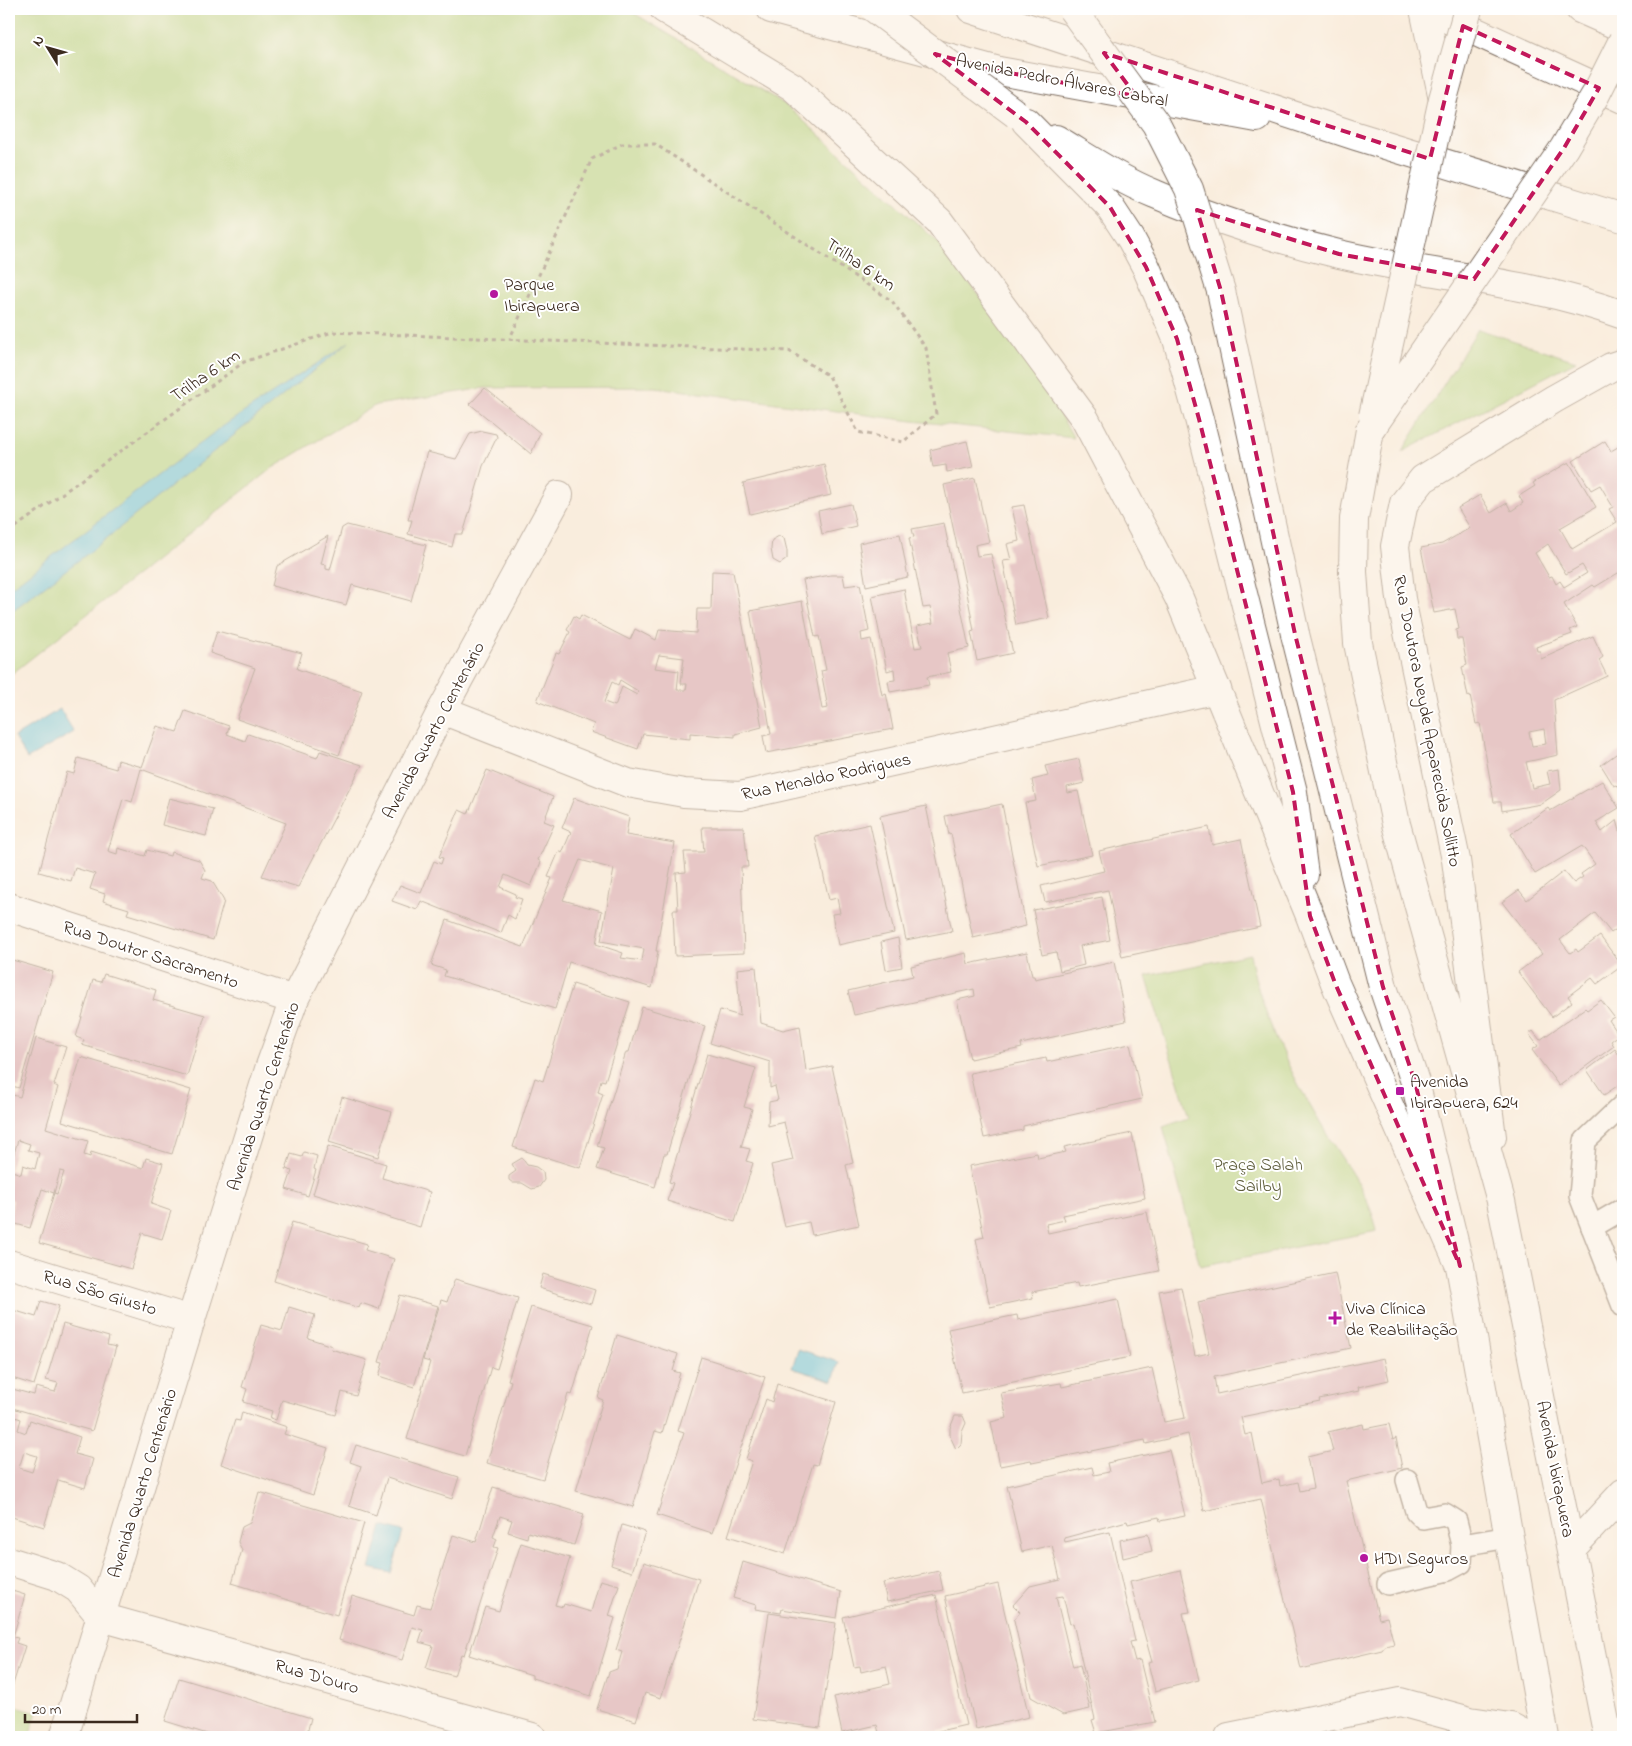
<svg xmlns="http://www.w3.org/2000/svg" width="1632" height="1746" font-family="'Indie Flower',sans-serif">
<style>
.green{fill:#aed57f;stroke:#74804e}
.water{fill:#5fc3dd;stroke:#4d767e}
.building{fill:#d09aab;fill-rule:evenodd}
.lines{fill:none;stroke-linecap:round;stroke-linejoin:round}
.lane-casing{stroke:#7e6e61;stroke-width:24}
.street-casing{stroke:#7e6e61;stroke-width:30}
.secondary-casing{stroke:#7e6e61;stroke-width:30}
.primary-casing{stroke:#7e6e61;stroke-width:30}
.highway-casing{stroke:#7e6e61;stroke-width:30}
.path{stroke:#7e6e61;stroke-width:3;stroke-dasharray:4 4;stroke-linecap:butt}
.lane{stroke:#fff;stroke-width:21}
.street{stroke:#fff;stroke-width:28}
.secondary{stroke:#fff;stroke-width:28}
.primary{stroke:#fff;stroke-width:28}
.highway{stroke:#fff;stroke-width:28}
.primary-bridge-casing{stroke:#7e6e61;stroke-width:30;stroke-linecap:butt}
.highway-bridge-casing{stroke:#7e6e61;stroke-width:30;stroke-linecap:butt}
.primary-bridge{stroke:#fff;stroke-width:28}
.highway-bridge{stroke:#fff;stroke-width:28}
.marked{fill:none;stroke:#c2185b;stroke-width:4;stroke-dasharray:10 6;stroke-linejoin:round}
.poi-dot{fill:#b5179e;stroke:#fff;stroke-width:2}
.labels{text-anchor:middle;stroke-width:4;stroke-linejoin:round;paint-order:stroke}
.street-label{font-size:18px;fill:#3b2a1e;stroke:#fff}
.poi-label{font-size:18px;fill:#3b2a1e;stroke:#fff;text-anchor:start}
.park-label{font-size:18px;fill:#5e5d3b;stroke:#fff}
</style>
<rect width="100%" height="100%" fill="#fff"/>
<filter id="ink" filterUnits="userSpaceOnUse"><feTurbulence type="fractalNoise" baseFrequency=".02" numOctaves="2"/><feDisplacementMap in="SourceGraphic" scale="10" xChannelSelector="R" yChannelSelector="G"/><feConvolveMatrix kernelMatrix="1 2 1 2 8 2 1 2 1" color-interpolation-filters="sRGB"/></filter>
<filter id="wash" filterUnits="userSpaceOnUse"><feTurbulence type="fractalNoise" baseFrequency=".0096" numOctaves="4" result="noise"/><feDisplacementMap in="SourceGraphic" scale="20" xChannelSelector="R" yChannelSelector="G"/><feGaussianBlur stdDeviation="1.12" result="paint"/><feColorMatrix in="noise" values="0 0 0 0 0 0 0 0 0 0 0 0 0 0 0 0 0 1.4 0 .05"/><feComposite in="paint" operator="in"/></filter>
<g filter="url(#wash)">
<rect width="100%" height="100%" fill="#f9eddd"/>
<g class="green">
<path d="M9,9H627L786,105L938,242L1019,347L1074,438L912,421L655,387L485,388L376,405L271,469L9,676Z"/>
<path d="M1478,329L1576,361L1402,452Z"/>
<path d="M1250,954C1261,1017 1293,1078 1326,1133C1344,1163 1370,1195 1377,1231L1200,1266L1163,1126L1189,1117L1146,976Z"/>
<path d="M9,1704L37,1712L29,1737H9Z"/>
</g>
<g class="water">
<path d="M349,342L91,551L9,613V589L216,431Z"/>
<path d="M60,709L74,732L27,759L14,737Z"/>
<path d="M798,1349L839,1362L833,1381L792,1368Z"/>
<path d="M382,1526L403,1532L391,1573L370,1568Z"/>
</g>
<g id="blocks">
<g class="building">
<path d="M485,388L540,433L531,454L470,404Z"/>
<path d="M482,431L496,434L497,437L483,466L463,534H455L452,547L408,534L412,520H408L427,452L456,459L470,434Z"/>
<path d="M967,441L973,467L947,472L946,465L933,467L930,450Z"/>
<path d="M1605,441L1611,451L1623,444V570L1595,587L1593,585L1564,604L1577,627L1570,630L1572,634L1536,647L1537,651H1540L1541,659L1593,636L1603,657L1599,660L1607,676L1554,700L1558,755L1526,762L1532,788L1550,784L1547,771L1559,769L1561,790L1541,804L1502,811L1501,802H1494L1480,723L1476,724L1470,696L1468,697L1462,667L1467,665L1462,639H1457L1456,630L1459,629L1455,609L1434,613L1421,548L1442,544L1470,528L1458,508L1480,495L1491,513L1507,503L1511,511L1523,503L1519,496L1535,486L1533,483L1569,462L1596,507L1560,528L1572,549L1617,522L1609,509L1613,507L1600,485L1591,490L1573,461ZM1548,544L1566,574L1582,565L1587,573L1564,587L1560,581L1556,584L1552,576L1549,577L1535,553ZM1544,729L1546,744L1532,746L1529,732Z"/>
<path d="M824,464L831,495L750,514L743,483Z"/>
<path d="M975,478L989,542L975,545L977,556L991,554L1013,653L977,661L971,632L974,631L967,593L944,485Z"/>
<path d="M851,504L856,526L822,534L818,511Z"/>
<path d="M1024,505L1049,618L1016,625L1003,561L1011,560L1007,544L1019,541L1012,507Z"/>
<path d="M944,523L969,648L947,653L951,672L927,677L929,685L890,692L888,681L895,680L894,669L887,671L872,596L904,589L915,648L922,647L917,626L933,623L930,607L923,608L909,538L914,537L912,529Z"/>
<path d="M347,525L426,545L411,601L352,585L346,605L272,586L277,566L328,536L321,564L326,565V569L330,570L342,528Z"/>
<path d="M900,534L908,577L866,586L859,543Z"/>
<path d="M779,536L784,538L787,551V559L780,564L773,560L771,549L772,540Z"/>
<path d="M712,571L733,572L762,727L735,734V737L690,733V739L643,734L638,749L591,732L594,724L537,701L556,653L559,654L570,632L567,630L574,616L579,619L581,615L630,640L635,629L656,640L659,630L696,633L697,609H711ZM659,655L684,658L681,684H687L686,690H677L679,671L655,668ZM620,680L638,691L637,695L622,687L615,706L604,702L612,682L618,685Z"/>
<path d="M831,575H843L845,586L860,584L869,631L861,633L862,641L871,639L882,695L886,693L893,729L766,753L763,736L771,734L750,611L802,601L822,709L828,708L821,671L826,670L819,636L815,637L803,580Z"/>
<path d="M217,631L302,653L297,669L362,691L339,755L237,719L255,668L210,653Z"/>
<path d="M185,711L229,726L227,734L245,741L248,734L317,758L320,751L362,765L298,887L262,876L286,823L141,769L132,802L123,799L108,851L117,854L118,848L145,856L147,850L170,856L171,852L199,860L205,870L202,878L212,881L224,901L213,940L127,914L129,909L103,901L105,894L90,889L95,874L75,868L71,881L39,872L67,772L74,774L78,758L116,769L118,760L142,767L157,726L177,732Z"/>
<path d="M1623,749V788H1619L1616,785L1614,786L1601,765Z"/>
<path d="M1079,759L1084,783L1067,787L1068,793L1078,791L1092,855L1038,866L1025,803L1036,801L1032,780L1048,776L1045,766Z"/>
<path d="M487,770L553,797L544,821L554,825L538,860L541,862L531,886L505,875L500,887L516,894L515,897L522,899L515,919L508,915L501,933L421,901L417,910L392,901L400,885L421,893L434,861L441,864L443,858L439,857L459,810L468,814Z"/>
<path d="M1602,781L1619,808L1596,822L1602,832L1617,820L1623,842V924L1611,933L1595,913L1560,940L1570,953L1576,949L1578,952L1600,936L1622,966L1597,984L1592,978L1568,996L1572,1002L1552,1017L1518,972L1542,954L1502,902L1519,890L1527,900L1564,871L1574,883L1583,877L1581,874L1595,864L1582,846L1535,874L1511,834L1548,808L1550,811Z"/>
<path d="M169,798L213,809L206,836L162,825Z"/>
<path d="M574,798L629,817L626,835L675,843L656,951H658L652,988L569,962L555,1009L444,976L446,970L431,965L447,920L523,947L552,878L548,877L559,851L562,853L571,832L562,828ZM580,860L614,869L601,941L644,949L642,961L621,958L623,953L596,944L602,911L563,900Z"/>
<path d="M1002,804L1026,926L973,938L951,834L949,835L945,816Z"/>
<path d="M926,806L952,931L906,940L880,816Z"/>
<path d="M870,824L894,933L838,945L832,914L840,913L837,898L829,900L815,836Z"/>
<path d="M702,827H744L748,867H741L744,953L675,956L673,910H678L676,873L686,872L684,852H704Z"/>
<path d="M1209,827L1212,845L1241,839L1260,927L1122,957L1108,890L1045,902L1041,886L1104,871L1099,851Z"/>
<path d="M1102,897L1110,940L1080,946L1084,965L1060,971L1056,952L1042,955L1033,910Z"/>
<path d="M898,938L902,967L886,970L881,942Z"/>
<path d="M1027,952L1032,976H1034L1035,979L1114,962L1126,1021L1021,1044L1022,1048L970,1059L957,1000L975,996L974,989L854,1015L848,991L913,976L911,966L966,953L968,964Z"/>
<path d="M9,959L53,972L19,1088L9,1085Z"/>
<path d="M756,967L761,1023L783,1030L800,1026L806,1071L832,1066L853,1163L846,1165L859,1225L812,1235L809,1222L785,1227L771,1165L793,1160L784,1122L768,1126L769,1102L778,1100L775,1086L770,1088V1062L710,1043L720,1010L740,1016L737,969Z"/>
<path d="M104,974L156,990L153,1000L205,1015L187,1076L82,1045L84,1040L76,1037L93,980L101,982Z"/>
<path d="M573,984L630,1002L605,1081L601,1080L598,1092L603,1094L580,1168L513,1147L535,1078L543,1081Z"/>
<path d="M1601,1000L1614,1017L1609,1020L1619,1035L1611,1041L1614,1046L1559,1086L1532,1050L1538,1046L1529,1034L1533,1031L1540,1040L1585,1008L1587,1010Z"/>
<path d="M642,1007L705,1026L667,1154H664L655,1187L597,1169L604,1148L597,1146L626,1052H629Z"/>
<path d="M36,1038L66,1047L54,1085L58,1087L46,1128L88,1141L84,1155L90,1157L91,1152L143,1168L146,1158L163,1163L151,1204L171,1211L162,1239L142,1233L131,1269L39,1243L54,1193L57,1194L64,1172L60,1171L54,1193L42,1189L30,1228L9,1222L13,1200L9,1199V1094L20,1097ZM18,1140L30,1144L28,1150L39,1153L35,1169L23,1165L21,1174L9,1170Z"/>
<path d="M1130,1044L1142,1099L1023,1126V1130L984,1138L970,1073L1046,1058L1047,1062Z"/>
<path d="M1615,1049L1623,1061V1082L1604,1095L1587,1070Z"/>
<path d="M707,1054L756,1068L744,1107L752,1109L741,1147L750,1149L746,1161L753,1163L735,1222L667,1201L673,1183L669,1182Z"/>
<path d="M81,1057L191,1090L172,1154L62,1121Z"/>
<path d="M342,1097L392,1112L378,1157L329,1142Z"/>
<path d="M1132,1133L1145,1198L1063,1215L1065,1220L1046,1224L1048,1233L1147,1212L1159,1271L1078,1287L1077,1283L1032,1292L1033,1298L990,1307L976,1239L984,1237L969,1166L1037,1153L1038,1158L1066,1152L1064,1147Z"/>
<path d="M328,1146L386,1164L382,1178L430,1192L420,1227L313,1194Z"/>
<path d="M304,1152L317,1156L314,1169L316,1170L308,1196L286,1189L292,1171L286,1169L291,1154L302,1157Z"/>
<path d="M522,1158L527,1165L536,1167L543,1172L544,1180L539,1187L532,1189L522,1183H513L509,1180V1176L516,1171L512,1164Z"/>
<path d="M292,1222L367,1244L365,1250L394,1259L379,1309L361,1303L359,1308L274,1281Z"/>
<path d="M1335,1273L1351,1348L1214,1377L1217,1394L1384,1358L1389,1380L1358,1387L1359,1391L1319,1399L1320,1401L1241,1417L1245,1435L1252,1433L1262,1483L1279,1479L1280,1486L1298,1482L1300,1491L1313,1488L1307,1457L1333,1451L1328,1432L1363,1424L1364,1429L1389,1424L1393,1440L1396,1438L1402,1468L1346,1481L1379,1619L1387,1617L1394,1644L1385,1646L1382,1650L1301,1669L1261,1499L1204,1511L1188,1434L1146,1444L1145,1440L1032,1463L1031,1460L1000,1466L991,1422L1007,1418L1001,1393L1061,1383L1062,1387L1152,1368L1164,1422L1185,1418L1159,1291L1181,1287L1195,1356L1209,1353L1198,1302Z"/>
<path d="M543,1274L595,1290L591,1304L539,1288Z"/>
<path d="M455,1279L518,1298L497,1369L491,1367L465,1456L407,1439L430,1362L423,1360L441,1300L447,1302Z"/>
<path d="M400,1295L438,1306L414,1387L379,1376L383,1363L379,1362Z"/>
<path d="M1118,1299L1130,1357L962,1393L948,1329L1017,1315L1018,1320Z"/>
<path d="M41,1301L59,1306L34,1385L9,1377V1309L36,1317Z"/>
<path d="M289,1307L315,1315L308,1338L332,1346L331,1349L367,1360L356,1396L342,1392L336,1415L282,1400L276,1420L270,1418L272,1411L243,1402L247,1389L242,1387L261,1325L282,1331Z"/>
<path d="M531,1307L593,1325L572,1395L568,1394L543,1479L487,1463L511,1381L508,1380Z"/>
<path d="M63,1324L109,1337L107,1345L116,1347L92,1431L9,1407V1388L34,1395L36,1387L55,1392L58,1383L46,1380Z"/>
<path d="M617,1335L678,1354L673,1371L680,1373L662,1433L655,1431L633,1507L576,1491L603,1400L598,1398Z"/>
<path d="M701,1357L765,1377L712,1533L657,1515L684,1433L678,1431Z"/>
<path d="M777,1384L836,1402L817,1465L813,1464L785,1554L728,1536L752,1461L746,1459L766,1399L772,1402Z"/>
<path d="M242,1412L287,1427L284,1434L328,1448L313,1495L221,1464L235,1420L240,1421Z"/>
<path d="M9,1415L21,1419L18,1430L26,1433L30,1420L80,1437L75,1454L93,1459L85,1488L58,1480L44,1527L9,1516ZM24,1452L37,1456L32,1472L19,1468Z"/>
<path d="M955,1416H963L966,1423L962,1432L961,1444L956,1449L950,1436V1428Z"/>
<path d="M356,1445L459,1477L452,1499L387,1478L376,1515L349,1506L361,1466L350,1462Z"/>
<path d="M1169,1450L1185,1516L1160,1521L1159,1517L1128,1524L1127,1521L1064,1538L1065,1542L1110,1532L1135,1641L1130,1642L1135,1661L1140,1660L1155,1722L1096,1733L1092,1720L1095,1719L1073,1623L1070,1624L1063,1596L1056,1597L1073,1667L1080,1665L1090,1709L1063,1715L1031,1697L1014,1620L1020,1612L1013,1605L1030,1586L1060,1579L1052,1545L1022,1552L1007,1486L1092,1467L1094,1475L1109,1472L1107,1463Z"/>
<path d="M493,1487L584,1514L574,1545L528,1532L527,1538L508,1532L512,1520L500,1516L493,1537L497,1539L494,1547L498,1548L464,1655L461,1654L454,1676L426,1668L433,1646L419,1642L423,1630L412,1627L402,1660L339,1640L352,1596L414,1615L417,1605L430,1608L453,1535L476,1542Z"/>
<path d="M259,1492L364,1523L337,1615L232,1583L242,1550L238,1542L242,1527L250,1523Z"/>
<path d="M622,1525L645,1532L632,1572L611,1565Z"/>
<path d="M1148,1534L1152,1551L1123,1558L1120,1540Z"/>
<path d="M521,1543L570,1558L555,1605L563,1607L564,1604L591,1612L600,1580L619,1585L609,1616L615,1618L591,1696L532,1678V1675L469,1655L485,1607L499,1611Z"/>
<path d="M644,1562L699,1579L661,1698L645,1693L636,1721L597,1709L609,1672L617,1669L622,1652L616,1650Z"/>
<path d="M743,1562L841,1592L837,1618L782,1609L781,1613L755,1609L756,1605L733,1598Z"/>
<path d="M1180,1570L1190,1612L1183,1613L1199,1680L1155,1691L1148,1663L1152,1662L1130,1582Z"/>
<path d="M939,1571L943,1590L887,1602L883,1583Z"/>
<path d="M998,1584L1029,1717L976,1729L945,1596Z"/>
<path d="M9,1590L25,1595L13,1637L18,1638L16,1643L25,1646L10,1694Z"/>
<path d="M936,1595L966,1725L913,1737H880L877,1725L842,1733L834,1697L890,1684L886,1666L861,1672L860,1666L854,1667L843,1617Z"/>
<path d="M769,1613L836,1623L820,1728L753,1719Z"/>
<path d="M179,1678L311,1718L306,1737H217L165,1721Z"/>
</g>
</g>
</g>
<g filter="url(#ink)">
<use href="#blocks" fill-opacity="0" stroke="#7e6e61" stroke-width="1"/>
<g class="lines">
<defs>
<g id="lane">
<path d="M1623,1105L1585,1141L1580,1196L1623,1306"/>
<path d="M1592,1227L1623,1209"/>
<path d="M1462,1545L1509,1537"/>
<path d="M1388,1584L1448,1570L1461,1563L1462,1545L1456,1521L1445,1514L1423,1518L1416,1511L1407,1480"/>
</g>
<g id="street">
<path d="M442,710L628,783L684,793L740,796L1217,689"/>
<path d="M9,907L294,1000"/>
<path d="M1492,1137L1456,860L1401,599L1395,546L1404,503L1423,479L1554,399L1611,367L1623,363"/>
<path d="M9,1264L191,1320"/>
<path d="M1572,1548L1623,1493"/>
<path d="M9,1561L57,1576L78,1589L101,1617L532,1737"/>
<path d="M1229,1737L1400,1702L1470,1721L1511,1727L1530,1737"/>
</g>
<path id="secondary" d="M64,1737L191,1320L270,1066L294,1000L442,710L559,495"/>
<g id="primary">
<path d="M1370,430L1354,519L1353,572L1358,643L1396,824L1501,1201L1608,1737"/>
<path d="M1295,634L1383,987L1415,1082L1460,1266L1545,1737"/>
</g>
<g id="highway">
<path d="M664,9L793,87L939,221L1085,419L1179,598L1310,916L1335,983L1460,1266"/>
<path d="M771,9L999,71L1257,118"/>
<path d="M971,9L1356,136L1623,218"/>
<path d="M1424,9L1443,99"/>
<path d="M1426,9L1623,99"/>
<path d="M1580,9L1623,28"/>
<path d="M1026,122L1110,207L1131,239L1146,267L1177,339L1199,419L1293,792L1304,875"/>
<path d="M1056,139C1088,158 1120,180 1155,194C1210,218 1280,240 1339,254C1433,276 1532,281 1623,315"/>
</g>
</defs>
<use href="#lane" class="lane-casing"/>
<use href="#street" class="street-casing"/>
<use href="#secondary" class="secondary-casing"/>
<use href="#primary" class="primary-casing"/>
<use href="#highway" class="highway-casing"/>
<path class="path" d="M9,532L244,362L332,332L789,351L829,376L858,432L903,442L936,414L926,348L892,301L655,144H622L592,159L510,338"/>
<use href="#lane" class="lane"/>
<use href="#street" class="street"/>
<use href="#secondary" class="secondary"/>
<use href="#primary" class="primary"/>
<use href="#highway" class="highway"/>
<defs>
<g id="primary-bridge">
<path d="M1072,9L1156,124L1189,189L1221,291L1295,634"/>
<path d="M1373,416L1443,99L1468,9"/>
<path d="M1370,430L1564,148L1596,94L1623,40"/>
</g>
<path id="highway-bridge" d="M875,9L1016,114"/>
</defs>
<use href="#primary-bridge" class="primary-bridge-casing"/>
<use href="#highway-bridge" class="highway-bridge-casing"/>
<use href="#primary-bridge" class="primary-bridge"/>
<use href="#highway-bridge" class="highway-bridge"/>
</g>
</g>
<path d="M0 0H1632V1746H0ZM1463,26L1599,88L1564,148L1474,279L1339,254L1197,210L1221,291L1295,634L1359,890L1383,987L1415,1082L1460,1266L1335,983L1310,916L1293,792L1199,419L1177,339L1146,267L1110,207L1026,122L935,54L999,71L1136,96L1104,53L1430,159Z" fill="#f9eddd" fill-opacity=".55" fill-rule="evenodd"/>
<path class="marked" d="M1463,26L1599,88L1564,148L1474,279L1339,254L1197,210L1221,291L1295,634L1359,890L1383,987L1415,1082L1460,1266L1335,983L1310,916L1293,792L1199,419L1177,339L1146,267L1110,207L1026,122L935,54L999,71L1136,96L1104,53L1430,159Z"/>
<g class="poi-dot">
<circle cx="494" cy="294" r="5"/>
<rect x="1395" y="1086" width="10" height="10" rx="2.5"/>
<path d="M1332.5 1310.5h5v5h5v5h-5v5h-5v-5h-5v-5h5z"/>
<circle cx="1364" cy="1558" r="5"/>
</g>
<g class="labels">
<g class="street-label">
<text transform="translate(1062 80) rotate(11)" y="6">Avenida Pedro Álvares Cabral</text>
<text transform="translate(861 264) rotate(34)" y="6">Trilha 6 km</text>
<text transform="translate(205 375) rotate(-34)" y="6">Trilha 6 km</text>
<text transform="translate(1428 721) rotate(79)" y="6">Rua Doutora Neyde Apparecida Sollitto</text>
<text transform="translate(433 730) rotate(-62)" y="6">Avenida Quarto Centenário</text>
<text transform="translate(826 776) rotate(-12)" y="6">Rua Menaldo Rodrigues</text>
<text transform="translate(151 954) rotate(18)" y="6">Rua Doutor Sacramento</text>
<text transform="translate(263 1096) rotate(-72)" y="6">Avenida Quarto Centenário</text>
<text transform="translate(100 1292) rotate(17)" y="6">Rua São Giusto</text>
<text transform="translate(1556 1469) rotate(79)" y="6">Avenida Ibirapuera</text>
<text transform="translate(142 1483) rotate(-73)" y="6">Avenida Quarto Centenário</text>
<text transform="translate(317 1676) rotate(16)" y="6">Rua D'Ouro</text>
</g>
<g class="poi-label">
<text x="504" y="290">Parque<tspan x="504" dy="21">Ibirapuera</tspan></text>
<text x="1410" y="1087">Avenida<tspan x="1410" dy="21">Ibirapuera, 624</tspan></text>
<text x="1346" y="1314">Viva Clínica<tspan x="1346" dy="21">de Reabilitação</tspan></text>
<text x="1374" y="1564">HDI Seguros</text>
</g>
<g class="park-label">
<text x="1258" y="1170">Praça Salah<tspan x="1258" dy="21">Sailby</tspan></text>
</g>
</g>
<rect width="1632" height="1746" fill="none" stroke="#fff" stroke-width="30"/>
<g transform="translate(48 48) rotate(307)" stroke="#ffffff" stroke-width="4" paint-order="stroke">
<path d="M0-4L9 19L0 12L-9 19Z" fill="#3b2a1e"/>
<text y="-8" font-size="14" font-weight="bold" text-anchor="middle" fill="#3b2a1e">N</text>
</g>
<path d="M25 1714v8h112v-8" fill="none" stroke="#3b2a1e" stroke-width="2.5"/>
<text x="32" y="1714" font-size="15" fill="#3b2a1e" stroke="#ffffff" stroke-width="4" paint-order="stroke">20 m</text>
</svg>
